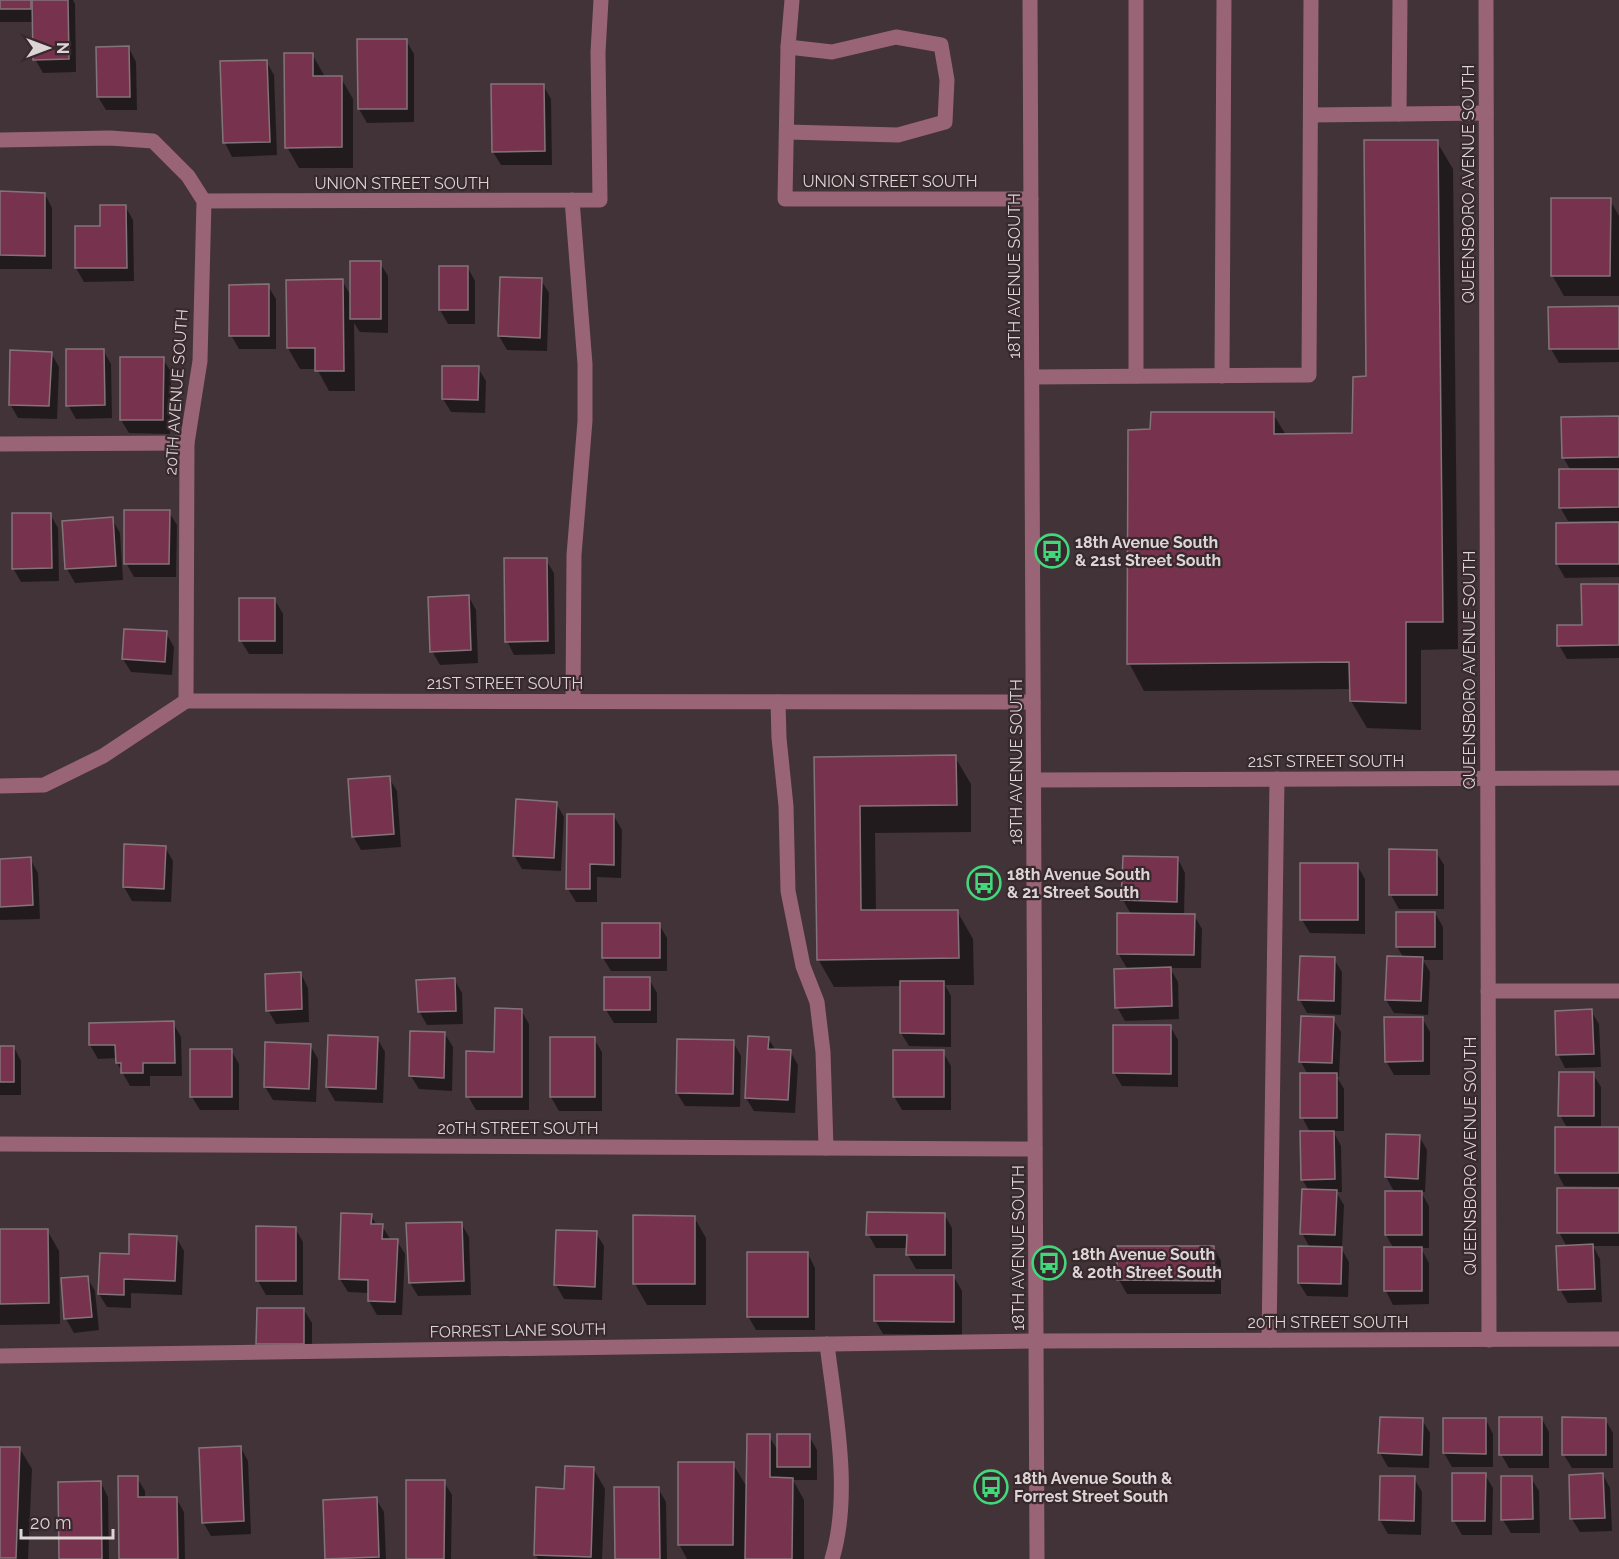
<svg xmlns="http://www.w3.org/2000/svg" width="1619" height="1559" font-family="Raleway,sans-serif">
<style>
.shadow{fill:#0007}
.building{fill:#77334d;stroke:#847479;stroke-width:1.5}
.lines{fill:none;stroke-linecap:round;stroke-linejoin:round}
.minor{stroke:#996476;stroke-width:15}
.labels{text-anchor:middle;stroke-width:4.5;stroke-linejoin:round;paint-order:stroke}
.street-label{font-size:16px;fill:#ddd4d6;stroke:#37292d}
.poi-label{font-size:16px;font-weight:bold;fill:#ddd4d6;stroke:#37292d;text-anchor:start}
</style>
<rect width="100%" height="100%" fill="#413337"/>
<g class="shadow">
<path d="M0,0H73L75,4L76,72L43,73L35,59L34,22H0Z"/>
<path d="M406,40L414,54V122L367,123L359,109Z"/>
<path d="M129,48L136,62L137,110H106L98,97Z"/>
<path d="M312,54L324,75V78H341L353,99V168H299L287,147Z"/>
<path d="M266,61L274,75L277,155L232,157L225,143Z"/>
<path d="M543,85L551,99L552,165H501L493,152Z"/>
<path d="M1437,142L1453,169L1458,649L1421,650V730L1367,728L1351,701V689L1144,691L1129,663L1152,431L1273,414L1286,435H1353L1368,377Z"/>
<path d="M0,193L45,194L52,208V269H0Z"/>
<path d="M1610,200L1619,216V296H1564L1552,275Z"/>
<path d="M125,206L133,220L134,281L84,282L76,268Z"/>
<path d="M380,263L388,276V333L360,332L354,323L355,391H329L317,369H300L288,348L287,281L342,280L352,298Z"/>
<path d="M441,267L468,268L475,281V324H448L440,310Z"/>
<path d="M541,280L549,293L547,351L507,350L499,336Z"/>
<path d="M268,286L276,299V349H239L231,335Z"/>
<path d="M1619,308V362L1559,363L1551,349Z"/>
<path d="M103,350L111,364L112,418L76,419L68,405Z"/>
<path d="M51,353L59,367L57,419L18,418L10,404Z"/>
<path d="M163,359L171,372L170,434L129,433L121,420Z"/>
<path d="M478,368L486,381L485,413L451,412L443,399Z"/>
<path d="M1619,418V521H1568L1560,507L1571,471L1563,457Z"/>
<path d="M169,512L177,525L176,577H134L126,563Z"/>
<path d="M50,514L58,528L59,581L21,582L13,568Z"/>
<path d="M112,519L120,533L123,580L75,583L67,569L64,522Z"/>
<path d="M1619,524V577L1565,578L1557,564V525Z"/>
<path d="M546,560L554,573L555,654L514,655L507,641Z"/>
<path d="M1619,585V658L1567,659L1559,645L1583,626Z"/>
<path d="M469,597L476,610L478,663L440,665L432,651Z"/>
<path d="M275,600L283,614V654H249L241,641Z"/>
<path d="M166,633L174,647L172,675L131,672L123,659Z"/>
<path d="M955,757L971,784V832L875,833L876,911H957L973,939L974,985H945L951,996V1047L909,1046L901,1033V986L834,987L818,959L816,758Z"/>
<path d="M389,778L397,791L401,847L361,850L353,836Z"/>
<path d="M556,803L564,817L561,871L522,869L514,855Z"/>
<path d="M614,816L622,830L621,878L597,877V902H576L568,889Z"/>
<path d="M165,847L173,861L171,902L132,901L124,887Z"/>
<path d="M1391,851L1436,852L1444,865V909H1399L1391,895Z"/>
<path d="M1124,857L1178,859L1185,873L1184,915H1194L1202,929L1201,968H1170L1178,982L1179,1019L1125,1021L1117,1007L1128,970L1118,953L1131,914L1123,900Z"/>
<path d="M30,859L38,873L40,919L0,920V860Z"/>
<path d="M1357,865L1365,879V934L1310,933L1302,920Z"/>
<path d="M1435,913L1443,927V960H1423L1430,972L1428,1015L1394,1013L1386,1000L1404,958L1397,947Z"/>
<path d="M659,924L667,938V971H611L603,958Z"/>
<path d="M1334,959L1342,972L1341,1015L1307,1013L1300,1000Z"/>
<path d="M301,974L308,988L309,1022L276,1024L268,1010Z"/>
<path d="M454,979L462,993L463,1024L427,1025L419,1011Z"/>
<path d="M649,979L657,993V1023H614L606,1010Z"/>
<path d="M521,1010L529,1024V1110H476L468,1096L496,1054Z"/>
<path d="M1591,1011L1599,1024L1601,1067L1565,1068L1558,1054Z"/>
<path d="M1422,1018L1430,1032V1075H1394L1386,1061Z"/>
<path d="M1333,1019L1341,1032L1339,1077H1337L1344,1089V1131H1333L1341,1146L1342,1192H1336L1344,1205L1342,1248H1341L1349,1262L1348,1297L1307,1296L1299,1283L1310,1248L1302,1233L1309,1191L1302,1179L1310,1132L1302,1117L1308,1075L1301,1062Z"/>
<path d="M173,1023L181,1037L182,1076H150V1086H130L117,1063V1058L98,1059L90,1045Z"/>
<path d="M1170,1026L1178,1040V1087L1122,1086L1114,1073Z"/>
<path d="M445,1034L453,1047L452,1091L419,1089L411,1076Z"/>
<path d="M329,1037L377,1038L385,1052L383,1103L335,1101L327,1087Z"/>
<path d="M768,1038L776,1051H790L798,1065L795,1113L754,1111L746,1098Z"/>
<path d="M551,1039H594L602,1052V1111H559L551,1097Z"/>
<path d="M733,1042L741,1056L740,1107L685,1106L677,1093Z"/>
<path d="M310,1045L318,1059L316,1102L273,1100L265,1087Z"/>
<path d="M0,1047H14L21,1061V1095H0Z"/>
<path d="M231,1050L239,1064V1110H200L192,1097Z"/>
<path d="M943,1052L951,1066V1110H902L894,1096Z"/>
<path d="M1593,1074L1601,1087V1129H1619V1187L1564,1186L1557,1172L1567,1128L1560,1115Z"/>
<path d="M1419,1136L1427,1150L1425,1192H1421L1429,1206V1248H1421L1429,1263V1304L1393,1305L1386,1291L1394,1249L1386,1235L1395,1193L1386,1177Z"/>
<path d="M1619,1190V1246H1593L1600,1259L1602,1302L1568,1303L1560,1289L1567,1247L1559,1232Z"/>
<path d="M944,1214L952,1228V1269H916L908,1255V1248H876L868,1234Z"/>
<path d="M371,1215L377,1226H382L391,1240L397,1241L405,1254L402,1315H377L369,1301V1293L348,1292L340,1279Z"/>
<path d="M635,1217H694L706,1238V1305H647L635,1284Z"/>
<path d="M461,1223L469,1237L471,1295L418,1296L410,1283Z"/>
<path d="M295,1228L303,1242V1295H266L258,1281Z"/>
<path d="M47,1230L59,1251L60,1324L0,1325V1231Z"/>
<path d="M596,1233L604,1246L602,1300L564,1299L556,1285Z"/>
<path d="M176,1237L184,1251L182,1295L131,1293V1308L107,1307L99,1294Z"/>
<path d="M1213,1247L1221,1261V1294H1127L1119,1280Z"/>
<path d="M808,1254L815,1268V1330H756L748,1316Z"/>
<path d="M87,1277L95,1291L99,1330L74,1333L66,1319Z"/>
<path d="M954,1277L962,1291V1335L883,1334L875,1320Z"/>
<path d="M304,1310L312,1323V1358H266L258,1344Z"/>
<path d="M1542,1419L1549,1432V1468H1509L1501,1454Z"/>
<path d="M1605,1419L1613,1433V1468H1572L1564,1455Z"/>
<path d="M1422,1420L1430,1433L1429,1468L1388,1467L1380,1453Z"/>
<path d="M1486,1420L1493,1434V1467H1452L1444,1453Z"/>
<path d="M769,1436L778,1451L809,1436L817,1450V1480H793L804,1500V1559H687L679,1544L733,1464L748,1489Z"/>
<path d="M0,1448L20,1449L32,1469L28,1559H0Z"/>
<path d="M241,1448L248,1461L251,1534L211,1536L203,1522Z"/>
<path d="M593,1468L605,1489L602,1559H538L535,1554L566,1490Z"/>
<path d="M1485,1475L1493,1488L1492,1535H1462L1454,1521Z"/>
<path d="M1603,1475L1610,1488L1612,1531L1580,1532L1572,1519Z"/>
<path d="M137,1478L145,1491V1499L176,1498L184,1512L185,1559H121Z"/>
<path d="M1414,1478L1422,1492L1421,1535L1388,1534L1380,1520Z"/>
<path d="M1531,1478L1539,1491L1540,1533H1511L1503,1520Z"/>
<path d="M444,1482L452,1495L451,1559H407Z"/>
<path d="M101,1483L108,1497L109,1559H60Z"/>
<path d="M658,1488L666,1502L667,1559H616Z"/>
<path d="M376,1499L384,1512L386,1559H326L324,1501Z"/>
</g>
<g class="building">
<rect x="0" y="0" width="31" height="9"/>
<path d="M32,0H68L69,59L33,60Z"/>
<path d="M357,39H407V109H358Z"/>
<path d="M129,46L130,97H97L96,47Z"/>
<path d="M284,53H313V76H342V147L285,148Z"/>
<path d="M267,60L270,142L223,143L220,61Z"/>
<path d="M491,84H544L545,151L492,152Z"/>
<path d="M1364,140H1438L1443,622H1406V703L1350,701L1349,662L1127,664L1128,430L1150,429L1151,412H1274V434L1352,433L1353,377L1366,376Z"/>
<path d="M0,191L45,193V256L0,255Z"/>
<path d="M1551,198H1611L1610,276H1551Z"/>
<path d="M100,205H126L127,268H75V226H100Z"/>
<rect x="350" y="261" width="31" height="58"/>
<rect x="439" y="266" width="29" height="44"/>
<path d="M500,277L542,278L540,338L498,336Z"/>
<path d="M343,279L344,371H315V348H287L286,280Z"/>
<path d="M269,284V336H229V285Z"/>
<path d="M1619,306V349H1549L1548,307Z"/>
<path d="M66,349H104L105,405L66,406Z"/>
<path d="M10,350L52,352L49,406L9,405Z"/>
<path d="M120,357H164L163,420H120Z"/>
<path d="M442,366H479L478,400L442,399Z"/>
<path d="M1619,416V457L1562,458L1561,417Z"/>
<path d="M1559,469H1619V507L1559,508Z"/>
<path d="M124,510H170L169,564H124Z"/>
<path d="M12,513H51L52,568L12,569Z"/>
<path d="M113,517L116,566L65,569L62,521Z"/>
<path d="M1619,522V564H1556V523Z"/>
<path d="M504,558H547L548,641L505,642Z"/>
<path d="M1581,584H1619V645L1557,646V625H1582Z"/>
<path d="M469,595L471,650L430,652L428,597Z"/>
<rect x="239" y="598" width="36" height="43"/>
<path d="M124,629L167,631L165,662L122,659Z"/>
<path d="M956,755L957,805L860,806L861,910H958L959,958L817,960L814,757Z"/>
<path d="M390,776L394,834L352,837L348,779Z"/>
<path d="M516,799L557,802L554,858L513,856Z"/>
<path d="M567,814H614V865L590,864V889H566Z"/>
<path d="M124,844L166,846L164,889L123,887Z"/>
<path d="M1389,849L1437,850V895H1389Z"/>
<path d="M1123,856L1178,857L1177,902L1121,900Z"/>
<path d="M31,857L33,905L0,907V859Z"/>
<rect x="1300" y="863" width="58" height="57"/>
<rect x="1396" y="912" width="39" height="35"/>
<path d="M1117,913L1195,914L1194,955L1117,954Z"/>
<rect x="602" y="923" width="58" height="35"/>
<path d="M1300,956L1335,957L1334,1001L1298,1000Z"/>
<path d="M1387,956L1423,957L1421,1001L1385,1000Z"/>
<path d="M1171,967L1172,1006L1115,1008L1114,969Z"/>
<path d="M301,972L302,1009L266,1011L265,974Z"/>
<rect x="604" y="977" width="46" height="33"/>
<path d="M455,978L456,1011L418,1012L416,980Z"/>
<path d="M900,981H944V1034L900,1033Z"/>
<path d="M495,1008L522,1009V1097H466V1051L494,1052Z"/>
<path d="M1592,1009L1594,1054L1556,1055L1555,1011Z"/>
<path d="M1301,1016L1334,1017L1332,1063L1299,1062Z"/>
<path d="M1384,1017H1423V1061L1385,1062Z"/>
<path d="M174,1021L175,1063H143V1073H121V1063H116L115,1045H89V1023Z"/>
<path d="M1113,1025H1171V1074L1113,1073Z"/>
<path d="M410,1031L445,1032L444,1078L409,1076Z"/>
<path d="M328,1035L378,1037L376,1089L326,1087Z"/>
<path d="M748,1036L769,1037L768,1049L791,1050L788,1100L745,1098Z"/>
<rect x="550" y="1037" width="45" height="60"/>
<path d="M677,1039L734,1040L733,1094L676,1093Z"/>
<path d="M265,1042L311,1044L309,1089L264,1087Z"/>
<rect x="0" y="1046" width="14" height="36"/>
<rect x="190" y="1049" width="42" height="48"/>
<rect x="893" y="1050" width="51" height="47"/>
<path d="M1559,1072H1594V1116H1558Z"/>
<rect x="1300" y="1073" width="37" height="45"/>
<rect x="1555" y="1127" width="64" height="46"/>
<path d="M1300,1131H1334L1335,1179L1301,1180Z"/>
<path d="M1386,1134L1420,1135L1418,1179L1385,1177Z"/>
<rect x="1557" y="1188" width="62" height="45"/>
<path d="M1302,1189L1337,1190L1335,1235L1300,1234Z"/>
<rect x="1385" y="1191" width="37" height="44"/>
<path d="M867,1212L945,1213V1255H906L907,1235H866Z"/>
<path d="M341,1213L372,1214L371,1224H383L382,1239H398L395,1302L368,1301V1280L339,1279Z"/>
<path d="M633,1215L695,1216V1284H633Z"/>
<path d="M462,1222L464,1281L409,1283L406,1223Z"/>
<path d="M256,1226L296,1227V1281H256Z"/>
<path d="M0,1229H48L49,1303L0,1304Z"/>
<path d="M556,1230L597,1231L595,1287L554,1285Z"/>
<path d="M129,1234L177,1236L175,1281L124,1279V1295L98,1294L100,1253L129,1254Z"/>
<path d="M1593,1244L1595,1289L1558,1290L1556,1246Z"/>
<path d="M1117,1246H1214V1281L1117,1280Z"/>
<path d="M1298,1246L1342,1247L1341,1284L1298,1283Z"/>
<rect x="1384" y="1247" width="38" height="44"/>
<rect x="747" y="1252" width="61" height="65"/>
<path d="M874,1275H954V1322L874,1321Z"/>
<path d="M88,1276L92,1317L64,1319L61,1278Z"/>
<path d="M257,1308H304V1344H256Z"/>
<path d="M1380,1417L1423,1418L1422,1455L1378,1453Z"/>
<rect x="1499" y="1417" width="43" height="38"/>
<path d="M1562,1417L1606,1418V1455H1562Z"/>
<path d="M1443,1418H1486V1454L1443,1453Z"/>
<path d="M747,1434H770V1477L793,1478L792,1559H745Z"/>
<rect x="777" y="1434" width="33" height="33"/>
<path d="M241,1446L244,1521L202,1523L199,1448Z"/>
<path d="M0,1447H20L16,1558H0Z"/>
<path d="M678,1462H734L733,1545H678Z"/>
<path d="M565,1466L594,1467L591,1557L534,1555L536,1487L564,1489Z"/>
<path d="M1452,1473H1486L1485,1521H1452Z"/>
<path d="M1603,1473L1605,1518L1570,1519L1569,1475Z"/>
<path d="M118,1476H138V1497H177L178,1559H119Z"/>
<path d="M1380,1476H1415L1414,1521L1379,1520Z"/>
<path d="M1501,1476H1532L1533,1519L1501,1520Z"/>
<path d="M406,1480H445L444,1559H406Z"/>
<path d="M101,1481L102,1559H59L58,1482Z"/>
<path d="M614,1487H659L660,1559H615Z"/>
<path d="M377,1497L379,1557L325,1559L323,1500Z"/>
</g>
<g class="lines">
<g class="minor">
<path d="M792,0L788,47L785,199H1031"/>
<path d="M1030,0L1037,1559"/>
<path d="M1136,0V376"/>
<path d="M1486,0L1489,1340"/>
<path d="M1399,114L1400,0"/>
<path d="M1311,115L1486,113"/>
<path d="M787,132L898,135L945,122L947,80L941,45L896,37L832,52L788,47"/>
<path d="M0,140L110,138L153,141L188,176L204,201L200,361L187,443L186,701"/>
<path d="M572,200L585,364V421L574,555L573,701"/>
<path d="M204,201L600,200L598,52L601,0"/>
<path d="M1222,376L1224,0"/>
<path d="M1033,377L1309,375L1311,0"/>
<path d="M0,444L187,443"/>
<path d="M778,702L779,738L786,806L788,891L803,966L817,1002L823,1052L826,1148"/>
<path d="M1034,780L1619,778"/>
<path d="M0,786L44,785L103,756L186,701L1033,702"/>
<path d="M1488,991H1619"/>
<path d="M0,1144L1035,1149"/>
<path d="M1269,1340L1277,779"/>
<path d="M827,1344C835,1411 852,1493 832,1559"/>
<path d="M0,1356L1036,1341L1619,1339"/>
</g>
</g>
<defs>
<symbol id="bus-ring" viewBox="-11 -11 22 22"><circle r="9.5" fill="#37292d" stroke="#43d77b" stroke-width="1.5"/><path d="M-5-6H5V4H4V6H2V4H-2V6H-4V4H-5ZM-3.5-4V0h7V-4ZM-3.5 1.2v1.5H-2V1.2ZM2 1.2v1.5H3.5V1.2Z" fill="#43d77b"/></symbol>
</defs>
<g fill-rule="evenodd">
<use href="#bus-ring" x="1033" y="532" width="38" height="38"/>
<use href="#bus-ring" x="965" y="864" width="38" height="38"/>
<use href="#bus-ring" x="1030" y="1244" width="38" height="38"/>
<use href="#bus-ring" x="972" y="1468" width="38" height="38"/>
</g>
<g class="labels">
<g class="street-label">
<text x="890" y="187">UNION STREET SOUTH</text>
<text x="402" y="189">UNION STREET SOUTH</text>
<text transform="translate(1468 184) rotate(-90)" y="6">QUEENSBORO AVENUE SOUTH</text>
<text transform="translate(1014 276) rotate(-90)" y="6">18TH AVENUE SOUTH</text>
<text transform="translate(176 392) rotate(-86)" y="6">20TH AVENUE SOUTH</text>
<text transform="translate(1469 670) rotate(-90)" y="6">QUEENSBORO AVENUE SOUTH</text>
<text x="505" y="689">21ST STREET SOUTH</text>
<text x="1326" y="767">21ST STREET SOUTH</text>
<text transform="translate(1016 762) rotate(-90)" y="6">18TH AVENUE SOUTH</text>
<text x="518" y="1134">20TH STREET SOUTH</text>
<text transform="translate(1470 1156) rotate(-90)" y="6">QUEENSBORO AVENUE SOUTH</text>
<text transform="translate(1018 1248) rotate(-90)" y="6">18TH AVENUE SOUTH</text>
<text x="1328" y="1328">20TH STREET SOUTH</text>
<text transform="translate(518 1330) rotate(-1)" y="6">FORREST LANE SOUTH</text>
</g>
<g class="poi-label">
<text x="1075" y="548">18th Avenue South<tspan x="1075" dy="18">&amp; 21st Street South</tspan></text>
<text x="1007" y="880">18th Avenue South<tspan x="1007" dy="18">&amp; 21 Street South</tspan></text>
<text x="1072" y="1260">18th Avenue South<tspan x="1072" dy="18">&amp; 20th Street South</tspan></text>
<text x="1014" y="1484">18th Avenue South &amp;<tspan x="1014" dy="18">Forrest Street South</tspan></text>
</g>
</g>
<g transform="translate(48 48) rotate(90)" stroke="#37292d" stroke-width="4.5" paint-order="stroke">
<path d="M0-4.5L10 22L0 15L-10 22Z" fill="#ddd4d6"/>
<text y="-9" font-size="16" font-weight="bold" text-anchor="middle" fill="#ddd4d6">N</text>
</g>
<path d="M21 1529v9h92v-9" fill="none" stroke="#ddd4d6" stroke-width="3"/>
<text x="30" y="1529" font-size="18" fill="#ddd4d6" stroke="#37292d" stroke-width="4.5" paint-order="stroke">20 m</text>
</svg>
